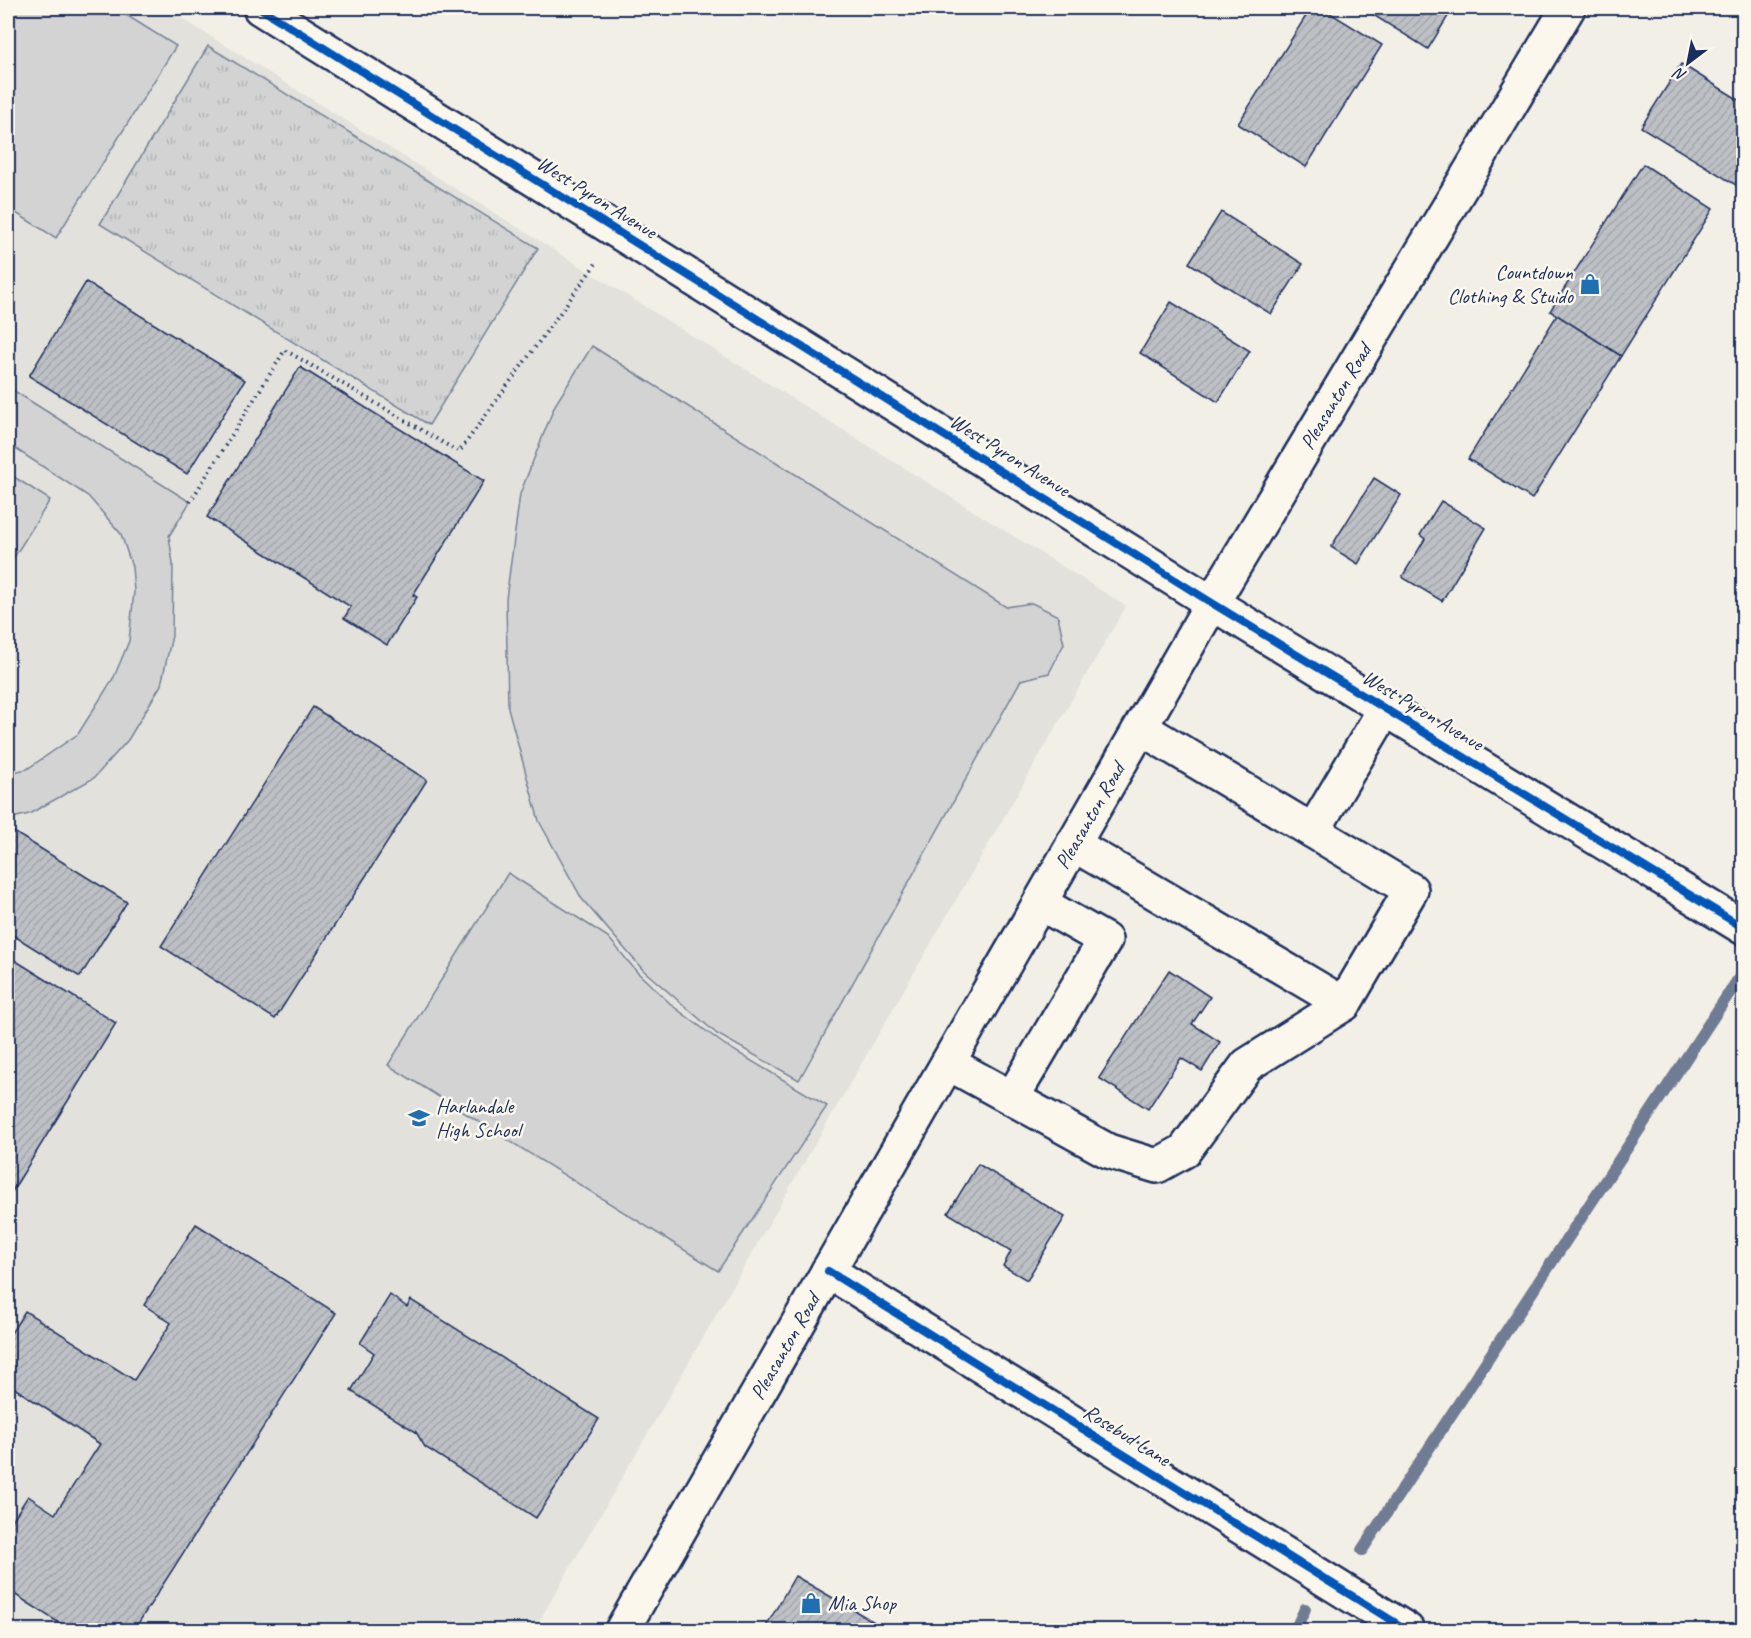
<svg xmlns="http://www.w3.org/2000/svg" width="1751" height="1638" font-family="Caveat,sans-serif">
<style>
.built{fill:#e2e1dc}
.grass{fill:#d2d3d2;stroke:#768198;stroke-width:1.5}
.park{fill:url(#park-tufts);stroke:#768198;stroke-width:1.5}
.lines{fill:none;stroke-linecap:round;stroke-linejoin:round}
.stream{stroke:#707b93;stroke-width:12}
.building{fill:url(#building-hatch);stroke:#1b2f5e;stroke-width:1.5}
.minor-casing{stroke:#1b2f5e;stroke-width:38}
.major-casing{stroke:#1b2f5e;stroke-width:38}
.path{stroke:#1b2f5e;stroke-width:4;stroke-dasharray:1.5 4.5;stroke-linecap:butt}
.minor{stroke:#fbf7ec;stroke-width:33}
.major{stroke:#fbf7ec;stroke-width:33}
.cycleway-casing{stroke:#fbf7ec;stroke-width:11}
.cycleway{stroke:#0057b8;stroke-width:8}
.labels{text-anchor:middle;stroke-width:5;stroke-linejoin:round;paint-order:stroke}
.street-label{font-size:21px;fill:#1b2f5e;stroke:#fbf7ec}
.poi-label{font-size:21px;fill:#1b2f5e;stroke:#fbf7ec;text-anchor:start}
</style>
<defs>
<pattern id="park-tufts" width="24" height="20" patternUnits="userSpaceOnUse" patternTransform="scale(1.5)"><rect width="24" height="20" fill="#d2d3d2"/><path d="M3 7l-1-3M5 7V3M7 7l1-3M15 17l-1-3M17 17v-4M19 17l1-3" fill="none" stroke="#b4b5b7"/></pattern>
<pattern id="building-hatch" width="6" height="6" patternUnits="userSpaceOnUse" patternTransform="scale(1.5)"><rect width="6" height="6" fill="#bdc0c4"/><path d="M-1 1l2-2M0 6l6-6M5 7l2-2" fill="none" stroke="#a2a5ab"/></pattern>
</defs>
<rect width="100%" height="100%" fill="#f2efe6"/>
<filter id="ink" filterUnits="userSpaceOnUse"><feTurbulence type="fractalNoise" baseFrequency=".0167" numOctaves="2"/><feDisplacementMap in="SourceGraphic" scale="12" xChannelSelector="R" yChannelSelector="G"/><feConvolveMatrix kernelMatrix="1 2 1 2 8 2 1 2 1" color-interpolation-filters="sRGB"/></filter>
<g filter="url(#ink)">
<path class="built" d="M8,8H165L1126,606L534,1630H8Z"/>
<g class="grass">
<path d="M8,8H115L176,46L56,238L8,208Z"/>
<path d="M592,346L1006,607L1032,603L1058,616L1064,644L1049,673L1021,680L799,1080L717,1034L643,970L582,899L539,821L508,708L506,599L520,494L555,405Z"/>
<path d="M8,387L190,502L169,536L173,564L172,636L161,685L128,740L94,778L29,814L8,819V773L27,769L78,734L114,677L129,641L134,591L132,567L121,534L88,496L8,444Z"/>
<path d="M8,473L50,500L8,567Z"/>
<path d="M508,873L608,937L637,972L674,1007L725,1045L827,1106L718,1271L388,1065Z"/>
</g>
<path class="park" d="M208,46L538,248L429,425L100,224Z"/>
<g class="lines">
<g class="stream">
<path d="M1362,1550L1743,972"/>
<path d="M1295,1630L1305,1609"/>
</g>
</g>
<g class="building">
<path d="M1311,8H1322L1382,45L1306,167L1238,124Z"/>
<path d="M1362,8H1453L1428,49Z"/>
<path d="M1681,64L1744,103V190L1641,127Z"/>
<path d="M1643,164L1713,209L1621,356L1550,311Z"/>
<path d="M1221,212L1303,264L1271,314L1189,263Z"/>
<path d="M86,282L245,380L187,474L29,376Z"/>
<path d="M1171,302L1250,351L1218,402L1140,353Z"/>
<path d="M1557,315L1621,356L1532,499L1468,459Z"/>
<path d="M300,367L484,481L413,595L417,597L387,645L344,618L351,607L207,517Z"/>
<path d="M1374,478L1401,495L1358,564L1331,547Z"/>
<path d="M1441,501L1486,528L1442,601L1402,577L1425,539L1420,535Z"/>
<path d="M313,707L427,780L275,1019L161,946Z"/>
<path d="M9,829L127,902L80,977L8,932Z"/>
<path d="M8,956L116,1023L8,1198Z"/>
<path d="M1169,970L1210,997L1192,1024L1220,1042L1202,1071L1181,1058L1148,1109L1099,1078Z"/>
<path d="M978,1164L1065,1217L1027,1280L1003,1266L1011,1251L948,1213Z"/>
<path d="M196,1224L336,1313L134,1630H70L8,1590V1527L28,1496L55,1514L100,1444L8,1384V1338L25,1311L134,1380L171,1323L144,1305Z"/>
<path d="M390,1295L407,1307L411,1300L599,1419L536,1518L425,1447L416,1432L351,1391L374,1353L360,1343Z"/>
<path d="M795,1576L888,1630H764Z"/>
</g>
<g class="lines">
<defs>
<g id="minor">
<path d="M260,8L1212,603L1744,928"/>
<path d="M1313,831L1385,709"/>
<path d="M1073,844L1344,1004L1411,890L1141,728"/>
<path d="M948,1063L1108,1151L1157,1166L1184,1151L1247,1065L1344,1004"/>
<path d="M1012,1098L1105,940L1040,903"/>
<path d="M828,1271L1407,1630"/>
</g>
<g id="major">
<path id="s1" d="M622,1630L1212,603L1568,8"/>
</g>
</defs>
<use href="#minor" class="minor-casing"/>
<use href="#major" class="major-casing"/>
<path class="path" d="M190,502L285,350L459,452L597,262"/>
<use href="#minor" class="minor"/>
<use href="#major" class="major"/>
<defs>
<g id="cycleway">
<path d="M260,8L1212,603L1744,928"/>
<path d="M828,1271L1407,1630"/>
</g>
</defs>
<use href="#cycleway" class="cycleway-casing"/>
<use href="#cycleway" class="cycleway"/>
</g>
</g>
<defs>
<symbol id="shop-bare" viewBox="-9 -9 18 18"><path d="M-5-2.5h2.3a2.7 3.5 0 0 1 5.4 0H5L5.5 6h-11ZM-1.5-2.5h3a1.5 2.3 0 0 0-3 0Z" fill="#1f6fb2" stroke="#fbf7ec" stroke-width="2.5" paint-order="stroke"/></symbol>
<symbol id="school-bare" viewBox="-9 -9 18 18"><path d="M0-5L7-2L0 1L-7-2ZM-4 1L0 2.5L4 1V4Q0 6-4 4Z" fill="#1f6fb2" stroke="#fbf7ec" stroke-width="2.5" paint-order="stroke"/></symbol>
</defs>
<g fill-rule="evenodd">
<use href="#shop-bare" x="1575" y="269" width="30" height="30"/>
<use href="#school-bare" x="404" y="1103" width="30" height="30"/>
<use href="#shop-bare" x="796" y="1588" width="30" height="30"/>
</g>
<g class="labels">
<g class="street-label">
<text transform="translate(597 197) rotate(32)" y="7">West Pyron Avenue</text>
<text dy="7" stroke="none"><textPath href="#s1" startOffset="1425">Pleasanton Road</textPath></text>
<text transform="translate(1010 455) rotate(32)" y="7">West Pyron Avenue</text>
<text transform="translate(1423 710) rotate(31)" y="7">West Pyron Avenue</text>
<text dy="7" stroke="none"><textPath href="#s1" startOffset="939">Pleasanton Road</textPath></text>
<text dy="7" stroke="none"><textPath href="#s1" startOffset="327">Pleasanton Road</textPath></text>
<text transform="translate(1127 1435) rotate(32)" y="7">Rosebud Lane</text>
</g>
<g class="poi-label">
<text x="1573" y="279" text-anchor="end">Countdown<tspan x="1573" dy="24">Clothing &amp; Stuido</tspan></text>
<text x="436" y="1113">Harlandale<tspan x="436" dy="24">High School</tspan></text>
<text x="828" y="1610">Mia Shop</text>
</g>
</g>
<rect width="1751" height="1638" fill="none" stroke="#fbf7ec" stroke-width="30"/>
<rect x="15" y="15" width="1721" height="1608" fill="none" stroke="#1b2f5e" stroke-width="2" filter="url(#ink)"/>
<g transform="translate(1688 63) rotate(212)" stroke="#fbf7ec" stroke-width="4.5" paint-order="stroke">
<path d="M0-4.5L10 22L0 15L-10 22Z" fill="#1b2f5e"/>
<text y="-9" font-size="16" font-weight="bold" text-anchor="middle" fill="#1b2f5e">N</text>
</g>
</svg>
